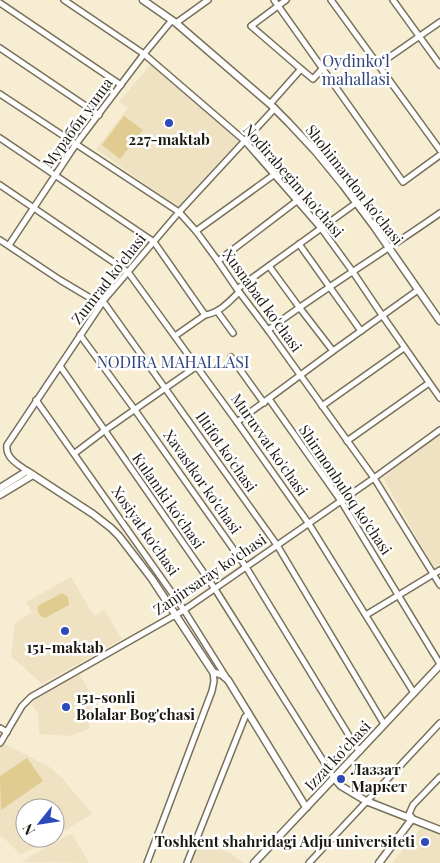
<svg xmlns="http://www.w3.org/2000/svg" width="440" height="863" font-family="'Playfair Display',serif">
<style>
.built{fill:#eee2c2}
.green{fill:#e0cb90}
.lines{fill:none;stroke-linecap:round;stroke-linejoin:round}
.minor-casing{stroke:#78705a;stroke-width:8}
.major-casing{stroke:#78705a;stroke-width:9}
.minor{stroke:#fff;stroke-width:5}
.major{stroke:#fff;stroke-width:6}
.poi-dot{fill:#2c4aba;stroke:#fff;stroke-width:2}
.labels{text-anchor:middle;stroke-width:5;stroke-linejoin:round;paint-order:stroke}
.street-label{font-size:15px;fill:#1d1a11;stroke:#fff}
.poi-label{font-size:15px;font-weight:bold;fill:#1d1a11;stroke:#fff}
.neighbourhood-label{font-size:16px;fill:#2f437c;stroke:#fff}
</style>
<rect width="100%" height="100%" fill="#f6edd3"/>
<g class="built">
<path d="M152,63L240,139L178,207L96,149L128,108L119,102Z"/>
<path d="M440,434V564L434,568L383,478Z"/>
<path d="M71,577L94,616L104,610L122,639L42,684L11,656L15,623L32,612L26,602Z"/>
<path d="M79,674L101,711L90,719L89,729L68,736L39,734L38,714L32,704L34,700Z"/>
<path d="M5,744L51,768L62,778L92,814L55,836V808H25V838H51L21,855L5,839L0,836V748Z"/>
<path d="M421,828L440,835V863H392Z"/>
<path d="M72,834L89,863L22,862V861L68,835Z"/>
<path d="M199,840L230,853L244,863H190Z"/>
</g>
<g class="green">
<path d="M124,116L143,130L120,159L102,145Z"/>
<path d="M62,593L68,597L69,605L45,618C39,616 37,612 38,606Z"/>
<path d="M27,758L43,781L1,810L0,776Z"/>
</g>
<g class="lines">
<defs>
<g id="minor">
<path d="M64,0L144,54L245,141L321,228L353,272L382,315L440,398"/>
<path d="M274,0L403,182L440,155"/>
<path d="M286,0L251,26L301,69L313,79L323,68"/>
<path d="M331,0L440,150"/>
<path d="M393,0L440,65"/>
<path d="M0,3L121,85"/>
<path d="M176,23L208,0"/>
<path d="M0,48L99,115"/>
<path d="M378,65L440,22"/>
<path d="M0,94L179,212L196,231L218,261L237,289L268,330L374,478L440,585"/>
<path d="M270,104L301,69"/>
<path d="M0,138L154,242L205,315"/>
<path d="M0,185L128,272L237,422L309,524L414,693"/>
<path d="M196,231L275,174"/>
<path d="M0,240L60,280L97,302L105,304L277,545L384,724"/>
<path d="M299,244L361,331"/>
<path d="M9,245L76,144L144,54L172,20"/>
<path d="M218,261L298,200"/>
<path d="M269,266L299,307L333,351"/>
<path d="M237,289L356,203"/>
<path d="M217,311L233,333"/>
<path d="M268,330C323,289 383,253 440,213"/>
<path d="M80,335L135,410L246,567L356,747L360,751"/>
<path d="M175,336L205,315C219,313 229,302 239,292"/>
<path d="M231,357L264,403"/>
<path d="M60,366L215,589L334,778"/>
<path d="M269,399L341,501L440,664"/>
<path d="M36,400L184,610L226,677"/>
<path d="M322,406L404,348"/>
<path d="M237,422L333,351L418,290"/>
<path d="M347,441L429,383"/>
<path d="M75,453L104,431L197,366"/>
<path d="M27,471C18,464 5,458 7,445L104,300L179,212L275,108"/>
<path d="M366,615L440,570"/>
<path d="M0,728L7,732"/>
<path d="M0,743L2,740L22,706L31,697L184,610L374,478L440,430"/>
<path d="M409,814L413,805L440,777"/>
<path d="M147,863L212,691L214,681L213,672"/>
<path d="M187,863L245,717L248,714"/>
<path d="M309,863L440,723"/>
</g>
<g id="major">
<path d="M143,0L176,23L270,104L288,122L316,152L343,185L373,225L440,321"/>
<path d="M0,488L27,471L93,514L111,528L119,536L152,579L213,672L222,675L228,680L304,804L307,807"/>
<path d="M0,495L33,475"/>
<path d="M334,778L341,786L366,801L440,830"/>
<path d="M254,863L440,665"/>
<path d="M379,863L412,819L411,817"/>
</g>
</defs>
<use href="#minor" class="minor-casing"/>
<use href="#major" class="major-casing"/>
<use href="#minor" class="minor"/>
<use href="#major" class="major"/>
</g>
<g class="poi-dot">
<circle cx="169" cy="123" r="5"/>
<circle cx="65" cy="631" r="5"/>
<circle cx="66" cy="707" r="5"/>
<circle cx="341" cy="779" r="5"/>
<circle cx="425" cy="842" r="5"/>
</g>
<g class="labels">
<g class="street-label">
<text transform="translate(78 123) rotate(-54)" y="5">Мурабби улица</text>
<text transform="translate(293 181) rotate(49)" y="5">Nodirabegim ko'chasi</text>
<text transform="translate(354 185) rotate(52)" y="5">Shohimardon ko'chasi</text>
<text transform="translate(109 279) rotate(-52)" y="5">Zumrad ko'chasi</text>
<text transform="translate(262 301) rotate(54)" y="5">Xusnabad ko'chasi</text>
<text transform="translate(269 445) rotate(55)" y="5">Muruvvat ko'chasi</text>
<text transform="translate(226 452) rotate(55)" y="5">Iltifot ko'chasi</text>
<text transform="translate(202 482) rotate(55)" y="5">Xavastkor ko'chasi</text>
<text transform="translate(345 490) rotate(56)" y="5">Shirmonbuloq ko'chasi</text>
<text transform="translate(168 501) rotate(55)" y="5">Kulamki ko'chasi</text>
<text transform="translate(145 531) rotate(55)" y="5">Xosiyat ko'chasi</text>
<text transform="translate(210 575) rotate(-34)" y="5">Zanjirsaray ko'chasi</text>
<text transform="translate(338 756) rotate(-47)" y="5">Izzat ko'chasi</text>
</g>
<g class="poi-label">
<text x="169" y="145">227-maktab</text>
<text x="65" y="653">151-maktab</text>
<text x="76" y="703" text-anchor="start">151-sonli<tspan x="76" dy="17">Bolalar Bog'chasi</tspan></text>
<text x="351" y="775" text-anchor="start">Лаззат<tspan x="351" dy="17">Маркет</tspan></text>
<text x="415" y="847" text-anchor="end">Toshkent shahridagi Adju universiteti</text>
</g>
<g class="neighbourhood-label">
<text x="356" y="67">Oydinkoʻl<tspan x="356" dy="18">mahallasi</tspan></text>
<text x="173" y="368">NODIRA MAHALLASI</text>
</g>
</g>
<g transform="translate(40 823) rotate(240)"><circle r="24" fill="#ffffff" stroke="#a5a3a0"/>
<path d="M0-4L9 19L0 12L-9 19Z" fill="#2c4aba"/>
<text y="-8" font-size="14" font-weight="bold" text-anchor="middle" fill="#1d1a11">N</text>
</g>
</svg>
